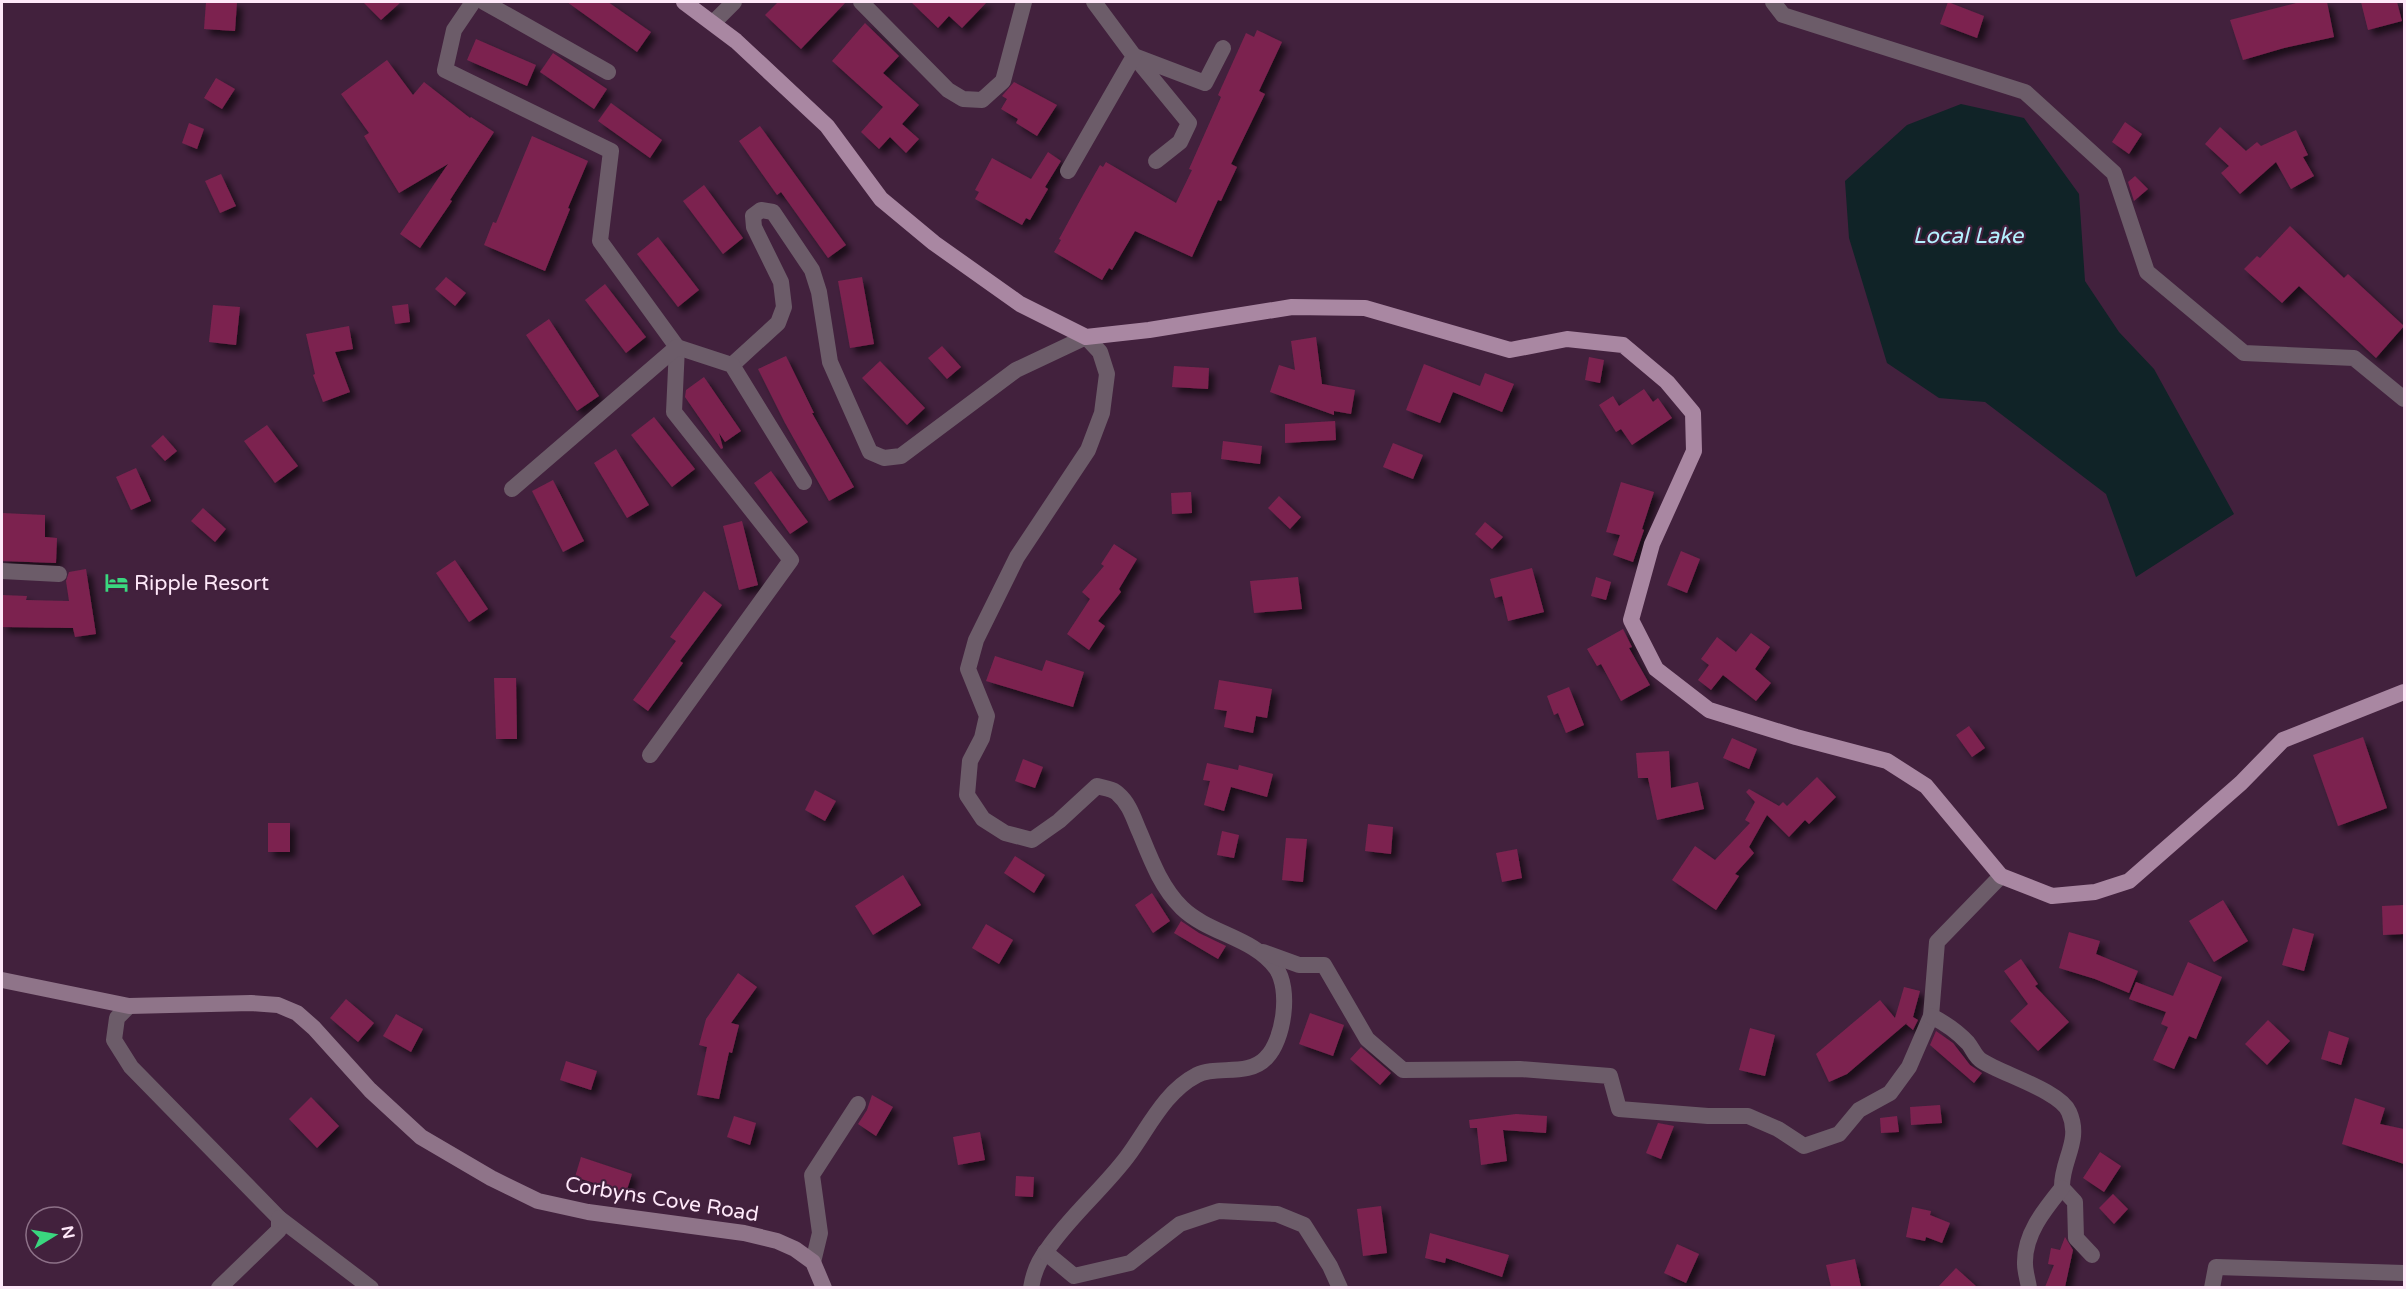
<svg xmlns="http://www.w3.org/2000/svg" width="2406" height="1289" font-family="'Varela Round',sans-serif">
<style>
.water{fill:#102327}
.building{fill:#7b234f;filter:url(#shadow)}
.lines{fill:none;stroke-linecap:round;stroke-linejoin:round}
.minor{stroke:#6c5c69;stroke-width:16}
.secondary{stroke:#8f7489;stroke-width:16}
.primary{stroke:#a987a2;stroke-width:16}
.labels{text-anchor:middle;stroke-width:4.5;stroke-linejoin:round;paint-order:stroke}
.poi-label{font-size:21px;fill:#fee8f9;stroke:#42213d;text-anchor:start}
.street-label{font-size:21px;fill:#fee8f9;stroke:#42213d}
.water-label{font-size:22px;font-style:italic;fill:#b4f0fe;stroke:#42213d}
</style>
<defs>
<filter id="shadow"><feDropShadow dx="5.5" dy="5.5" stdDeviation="3" flood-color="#0009"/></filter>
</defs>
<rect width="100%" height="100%" fill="#42213d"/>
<path class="water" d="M1961,104L2024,118L2079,194L2085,281L2119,332L2154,369L2234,514L2136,577L2106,494L1985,402L1939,398L1887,363L1849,238L1845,181L1907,125Z"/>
<g class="building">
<path d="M206,2H237L235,31L204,29Z"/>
<path d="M363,2H401L381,20Z"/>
<path d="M567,2H608L651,32L637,52Z"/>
<path d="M778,2H846L801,49L765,15Z"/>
<path d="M911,2H987L962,28L949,16L938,28Z"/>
<path d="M1948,2L1984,16L1977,38L1940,24Z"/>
<path d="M2300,2H2327L2334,37L2284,48L2243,60L2230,20Z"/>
<path d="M2361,2H2397L2402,21L2368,30Z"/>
<path d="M865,23L899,56L883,73L919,105L902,124L919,139L906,153L890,137L879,149L861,132L883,107L832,61Z"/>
<path d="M1257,30L1282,42L1259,91L1265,94L1231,164L1237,167L1221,201L1218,200L1192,257L1135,231L1112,270L1109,268L1102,280L1054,252L1061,240L1059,239L1083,195L1100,165L1103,167L1106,162L1176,203L1192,170L1189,169L1221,97L1218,95L1246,33L1254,37Z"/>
<path d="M476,39L536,65L527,86L467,60Z"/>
<path d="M553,53L607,89L594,109L540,72Z"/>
<path d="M387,60L413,95L424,82L470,118L471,117L494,132L450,200L452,201L420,248L400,234L448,164L399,193L364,136L369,133L341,94Z"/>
<path d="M216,78L235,89L222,109L204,98Z"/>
<path d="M1014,82L1057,105L1037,136L1016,123L1018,119L1001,109L1007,99L1002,96Z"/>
<path d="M611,103L662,140L650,158L598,121Z"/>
<path d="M2125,122L2142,134L2129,154L2112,142Z"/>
<path d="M189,123L204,129L197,149L182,143Z"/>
<path d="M760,126L846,245L828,258L781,192L777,195L739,141Z"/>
<path d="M2220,127L2246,151L2257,142L2261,146L2296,130L2308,155L2303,157L2314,176L2291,189L2276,162L2240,194L2221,173L2229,166L2205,144Z"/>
<path d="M532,136L588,161L568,208L570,209L545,271L484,245L493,222L496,223Z"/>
<path d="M1048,152L1061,161L1045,187L1048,189L1030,220L1026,218L1022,225L975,199L979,192L975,190L992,158L1031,179Z"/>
<path d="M221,174L236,206L220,213L205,181Z"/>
<path d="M2135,176L2148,189L2134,201L2128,182Z"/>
<path d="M704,185L743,238L723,254L683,201Z"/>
<path d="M2290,226L2344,278L2348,274L2404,326L2376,358L2299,286L2282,303L2244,269L2257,256L2260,258Z"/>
<path d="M658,237L699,290L678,307L637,254Z"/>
<path d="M446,277L466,293L455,306L435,289Z"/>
<path d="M862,277L874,344L850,348L838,281Z"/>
<path d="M605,284L646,337L626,353L585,300Z"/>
<path d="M408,304L410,322L395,324L392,306Z"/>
<path d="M213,305L240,307L236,345L209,342Z"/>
<path d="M549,319L599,396L577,411L526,335Z"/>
<path d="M349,326L353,349L335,352L350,392L323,402L313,375L315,374L306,334Z"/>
<path d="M1316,337L1322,384L1355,390L1351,414L1334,411V415L1270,392L1279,365L1295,370L1291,341Z"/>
<path d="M942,346L961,367L947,379L928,358Z"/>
<path d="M786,356L814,413H812L854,487L829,501L785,423L758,369Z"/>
<path d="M1589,357L1604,360L1600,383L1585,380Z"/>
<path d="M880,361L925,408L907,425L862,378Z"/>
<path d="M1424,364L1480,386L1485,373L1514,384L1502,412L1453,392L1440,423L1406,410Z"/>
<path d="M1174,366L1209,368L1208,389L1172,387Z"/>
<path d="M704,377L741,431L725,442L719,433L723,448L721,449L685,397L686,390Z"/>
<path d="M1644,389L1653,402L1658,398L1672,418L1632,445L1621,429L1616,432L1599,405L1613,396L1619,406Z"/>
<path d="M654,417L695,469L672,487L631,435Z"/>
<path d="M1335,421L1336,440L1285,443V424Z"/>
<path d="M267,425L298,466L275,483L244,441Z"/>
<path d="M163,435L177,451L165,461L151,446Z"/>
<path d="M1223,441L1262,446L1260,464L1221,459Z"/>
<path d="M1393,443L1423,455L1413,479L1383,467Z"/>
<path d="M616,449L649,505L627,518L594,463Z"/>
<path d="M136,468L151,501L131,510L116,477Z"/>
<path d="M771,471L808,522L790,534L754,483Z"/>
<path d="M553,480L584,541L563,552L532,491Z"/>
<path d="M1621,482L1654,492L1642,529L1644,530L1633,562L1613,555L1620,535L1606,532Z"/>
<path d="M1191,492L1192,513L1172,514L1171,493Z"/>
<path d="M1279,496L1301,517L1290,529L1268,508Z"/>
<path d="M203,508L226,529L215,542L191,521Z"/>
<path d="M2,513L45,515V537L57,538L56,563L2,561Z"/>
<path d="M742,521L758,585L739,590L723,526Z"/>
<path d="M1485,522L1503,537L1492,549L1475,534Z"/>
<path d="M1114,544L1137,559L1119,589L1121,592L1098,621L1105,626L1089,650L1067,634L1090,599L1082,592L1104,566L1101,564Z"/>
<path d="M1681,551L1700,559L1687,593L1667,585Z"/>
<path d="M455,560L488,609L469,622L436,573Z"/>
<path d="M1532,568L1544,612L1508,621L1502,596L1495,598L1490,579Z"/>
<path d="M86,569L96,634L75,637L73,628L2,627V595L27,596L26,600L69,601L66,581L69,572Z"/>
<path d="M1298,577L1302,609L1254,613L1250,581Z"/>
<path d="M1596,577L1611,582L1606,600L1591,596Z"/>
<path d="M704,591L722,605L680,661L683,663L648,711L633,700L676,641L670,637Z"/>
<path d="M1623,629L1632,647L1629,648L1650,685L1621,701L1601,664L1597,666L1587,649Z"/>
<path d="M1751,633L1770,647L1755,669L1771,683L1756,701L1723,675L1711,690L1698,680L1709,665L1701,659L1717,637L1736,652Z"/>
<path d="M995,656L1042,671L1046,660L1084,672L1073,707L986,681Z"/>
<path d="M494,678H516L517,739H496Z"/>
<path d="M1219,680L1272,689L1267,718L1256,716L1253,733L1224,727L1227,711L1214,709Z"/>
<path d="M1569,687L1584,725L1566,733L1558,713L1554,715L1547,696Z"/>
<path d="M1969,726L1985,748L1972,757L1956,735Z"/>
<path d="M2363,737L2387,808L2338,826L2313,755Z"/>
<path d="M1732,738L1757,749L1749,769L1723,758Z"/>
<path d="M1669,751L1671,788L1698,782L1704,809L1657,820L1648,778H1638L1636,753Z"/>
<path d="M1023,759L1043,767L1035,788L1015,781Z"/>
<path d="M1207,763L1238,770L1239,765L1273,774L1267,797L1231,787L1224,811L1204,805L1210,781L1203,780Z"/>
<path d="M1817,777L1836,797L1809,824L1805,820L1789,837L1767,815L1749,847L1754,853L1735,874L1739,876L1716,910L1672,880L1695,846L1715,860L1750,823L1745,820L1755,802L1746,792L1749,789L1779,806L1783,802L1787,806Z"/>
<path d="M815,790L836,801L825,821L805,810Z"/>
<rect x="268" y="823" width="22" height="29"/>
<path d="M1368,824L1393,827L1391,854L1365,851Z"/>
<path d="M1222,831L1239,835L1234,858L1217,855Z"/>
<path d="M1286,838L1307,839L1303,882L1282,880Z"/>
<path d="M1517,849L1522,878L1502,882L1496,853Z"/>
<path d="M1015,856L1045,875L1034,893L1004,873Z"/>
<path d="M903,875L921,905L873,935L855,906Z"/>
<path d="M1152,893L1170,921L1153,933L1135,905Z"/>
<path d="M2223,900L2248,941L2214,962L2189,921Z"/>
<path d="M2404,905V934L2383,935L2382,906Z"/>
<path d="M1181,921L1199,933L1226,946L1218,959L1174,933Z"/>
<path d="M986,924L1013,940L999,964L972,948Z"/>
<path d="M2293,928L2314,934L2304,971L2282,965Z"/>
<path d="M2069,932L2100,941L2096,954L2138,971L2129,993L2095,979L2059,968Z"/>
<path d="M2021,959L2038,984L2035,986L2069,1022L2038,1051L2010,1021L2028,1004L2004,971Z"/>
<path d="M2188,962L2222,977L2196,1039L2189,1036L2174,1069L2153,1060L2168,1027L2161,1024L2166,1012L2129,999L2136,982L2173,996Z"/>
<path d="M738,973L757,987L731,1023L739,1025L732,1053L729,1052L719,1099L697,1095L707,1047L699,1045L706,1019Z"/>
<path d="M1904,987L1920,991L1913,1017L1918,1020L1913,1030L1906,1024L1908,1022L1847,1074L1829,1082L1816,1054L1880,1000L1895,1018Z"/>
<path d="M346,999L374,1023L358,1042L330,1018Z"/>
<path d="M1310,1013L1344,1025L1333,1056L1299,1044Z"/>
<path d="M396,1014L423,1029L411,1052L383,1036Z"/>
<path d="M2268,1020L2290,1041L2267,1065L2245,1044Z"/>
<path d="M1750,1028L1775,1035L1765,1076L1739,1070Z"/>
<path d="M1936,1031L1953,1043L1970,1065L1982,1073L1974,1083L1930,1045Z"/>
<path d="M2329,1031L2349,1038L2341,1065L2321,1059Z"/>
<path d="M1361,1047L1391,1073L1380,1085L1350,1059Z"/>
<path d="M566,1061L597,1071L591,1090L560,1080Z"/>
<path d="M872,1095L893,1107L876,1136L858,1124L867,1110Z"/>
<path d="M311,1097L339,1126L317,1148L289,1119Z"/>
<path d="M2355,1098L2385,1108L2380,1124L2404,1129V1164L2342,1144Z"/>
<path d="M1940,1105L1942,1123L1911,1125L1910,1107Z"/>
<path d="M1516,1114L1547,1116L1546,1133L1503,1130L1507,1161L1481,1165L1477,1128H1470L1469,1120Z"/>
<path d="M734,1116L756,1123L750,1145L727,1137Z"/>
<path d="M1897,1116L1899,1132L1881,1133L1880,1118Z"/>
<path d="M1658,1123L1674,1126L1661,1159L1646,1153Z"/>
<path d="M980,1132L985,1160L958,1165L953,1137Z"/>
<path d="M2100,1152L2121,1166L2104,1192L2083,1178Z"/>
<path d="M581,1157L632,1174L626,1193L575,1177Z"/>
<path d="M1016,1176L1034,1177L1033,1197L1015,1196Z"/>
<path d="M2113,1194L2128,1209L2114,1224L2099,1208Z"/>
<path d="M1381,1206L1387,1253L1363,1256L1357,1209Z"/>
<path d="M1912,1207L1931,1211L1930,1215L1950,1223L1942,1243L1926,1237L1925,1241L1906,1237Z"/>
<path d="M1430,1233L1509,1255L1502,1277L1446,1258L1445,1263L1425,1258Z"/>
<path d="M2065,1237L2073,1250L2065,1287H2045L2054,1265L2048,1264L2051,1248L2060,1250Z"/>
<path d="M1677,1244L1699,1254L1686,1283L1664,1273Z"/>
<path d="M1855,1259L1861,1287H1831L1826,1265Z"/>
<path d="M1956,1268L1977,1287H1938Z"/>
</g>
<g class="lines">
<g class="minor">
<path d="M473,2L454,30L445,70L611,151L600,241L677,347L674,412L791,560L650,755"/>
<path d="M484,2L608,72"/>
<path d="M861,2L948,90L963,99L982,100L1003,81L1024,2"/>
<path d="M1773,2L1783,15L2025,92L2114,173L2147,272L2244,353L2354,358L2404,399"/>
<path d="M713,23L734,2"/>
<path d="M1156,161L1180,142L1189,123L1134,56L1205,83L1223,48"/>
<path d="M1068,171L1134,56L1094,2"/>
<path d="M732,365L778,323L784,307L781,282L754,227L753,216L761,210L773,212L812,270L819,292L830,362L870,452L884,458L901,456L1016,370L1086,337L1100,352L1107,374L1102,413L1088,450L1017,557L976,640L968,669L987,716L982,738L970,761L967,795L983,819L1005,833L1032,840L1059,821L1097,786C1104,788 1114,789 1118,794C1130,804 1134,820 1140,833C1151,860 1161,887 1182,908C1209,934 1253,937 1276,968C1291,989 1284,1040 1266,1058C1248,1077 1217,1065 1197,1075C1164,1092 1148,1129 1127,1157C1102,1190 1070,1216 1047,1250C1039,1260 1033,1275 1031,1288"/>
<path d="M512,489L677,347L732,365L804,482"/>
<path d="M2,571L59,574"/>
<path d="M1263,952L1299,965H1324L1367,1039L1403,1070L1520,1069L1610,1076L1619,1109L1708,1116H1748L1778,1129L1804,1146L1839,1134L1859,1110L1890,1093L1909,1067L1931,1016L1937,942L2001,876"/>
<path d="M129,1006L117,1018L114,1040L131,1067L279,1218V1230L219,1288"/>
<path d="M1931,1016C1945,1023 1957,1031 1968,1043C1973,1049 1975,1057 1982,1061C2002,1074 2060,1091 2069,1112C2082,1141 2061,1160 2062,1188L2075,1202L2076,1238L2092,1255"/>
<path d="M279,1218L371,1288"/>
<path d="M1045,1252L1074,1276L1130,1263L1180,1224L1219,1211L1277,1214L1304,1225L1330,1266L1340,1288"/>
<path d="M813,1262L820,1233L812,1175L858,1104"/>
<path d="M2029,1288C2028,1280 2025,1272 2025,1264C2024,1234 2045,1209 2062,1188"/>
<path d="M2212,1288L2216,1267L2404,1273"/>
</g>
<path class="secondary" d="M2,980L129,1006L251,1003L278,1005L297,1013L314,1028L370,1090L421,1137L491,1178L538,1201L588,1212L744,1233L777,1241L795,1249L813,1262L824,1288"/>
<path class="primary" d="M684,2L736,41L827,126L881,199L934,243L1020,304L1086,337L1149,330L1292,307L1365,308L1510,350L1567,339L1623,345L1667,382L1693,413L1694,451L1652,544L1631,620L1656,669L1709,710L1796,737L1887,761L1926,786L2001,876L2052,896L2095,892L2129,881L2241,783L2283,740L2404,692"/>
</g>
<defs>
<symbol id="hotel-bare" viewBox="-9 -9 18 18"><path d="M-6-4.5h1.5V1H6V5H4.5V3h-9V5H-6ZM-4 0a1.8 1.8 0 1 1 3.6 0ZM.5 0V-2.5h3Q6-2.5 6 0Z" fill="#3ad77f" stroke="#42213d" stroke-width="2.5" paint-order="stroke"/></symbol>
</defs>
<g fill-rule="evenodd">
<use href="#hotel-bare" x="100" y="566" width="33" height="33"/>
</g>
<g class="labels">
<g class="poi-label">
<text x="134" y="590">Ripple Resort</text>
</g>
<g class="street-label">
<text transform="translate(662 1199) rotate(9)" y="7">Corbyns Cove Road</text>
</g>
<g class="water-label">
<text x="1968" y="243">Local Lake</text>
</g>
</g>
<rect width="2406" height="1289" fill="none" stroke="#fee8f9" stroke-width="6"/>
<g transform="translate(54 1235) rotate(79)"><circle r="28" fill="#42213d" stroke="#8d7188" stroke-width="1.5"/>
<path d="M0-4.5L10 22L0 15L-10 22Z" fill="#3ad77f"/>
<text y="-9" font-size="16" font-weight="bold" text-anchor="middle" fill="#fee8f9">N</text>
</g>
</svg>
